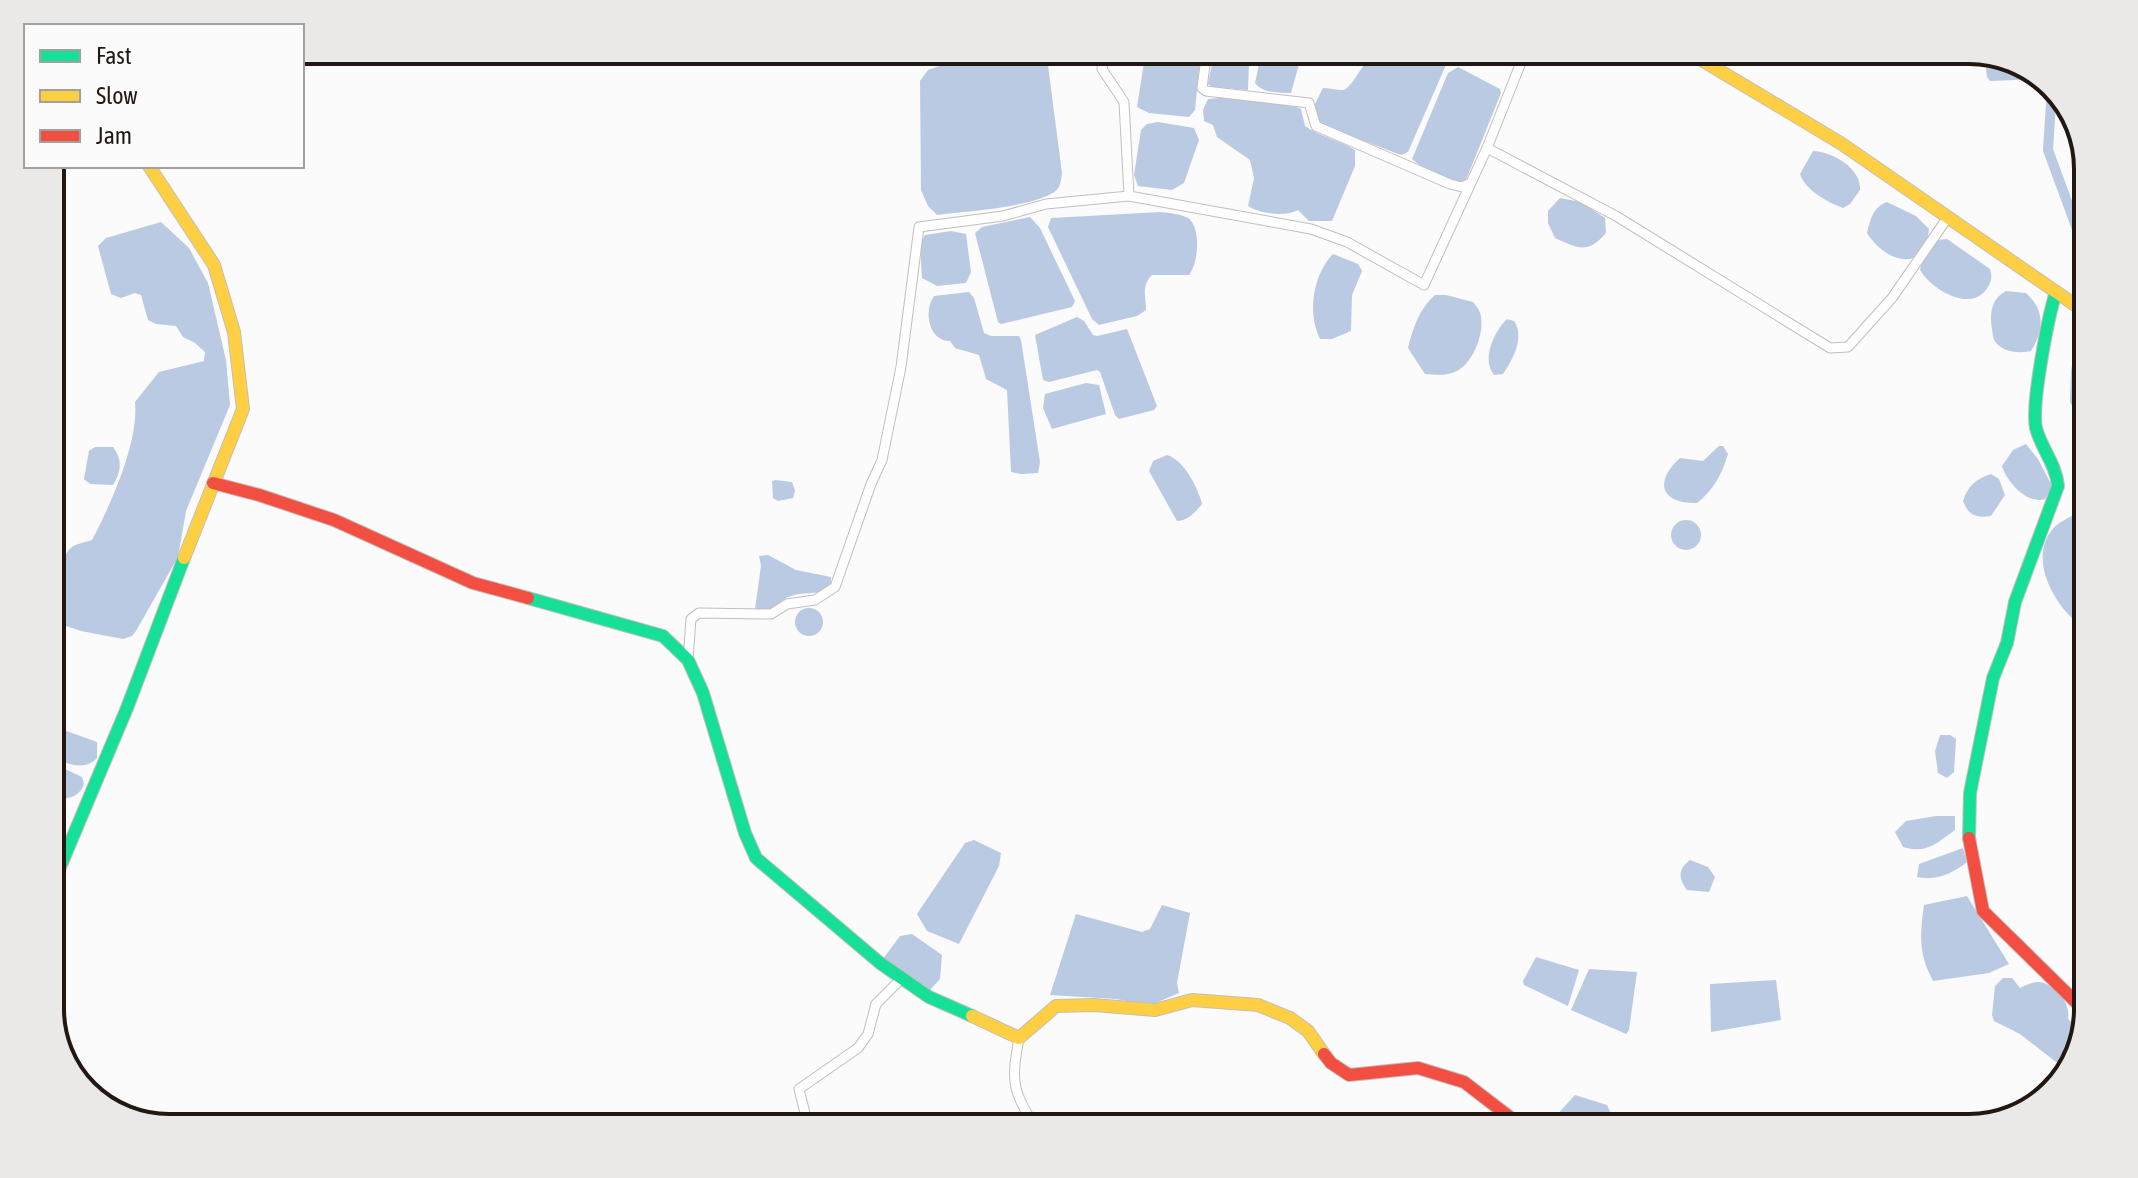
<svg xmlns="http://www.w3.org/2000/svg" width="2138" height="1178" font-family="'Asap Condensed',sans-serif">
<style>
.water{fill:#b9cae2}
.lines{fill:none;stroke-linecap:round;stroke-linejoin:round}
.canal{stroke:#b9cae2;stroke-width:10}
.street-casing{stroke:#c4bebb;stroke-width:11}
.fast-casing{stroke:#c4bebb;stroke-width:14}
.slow-casing{stroke:#c4bebb;stroke-width:14}
.jam-casing{stroke:#c4bebb;stroke-width:14}
.street{stroke:#fefefe;stroke-width:9}
.fast{stroke:#16e098;stroke-width:12}
.slow{stroke:#ffcf43;stroke-width:12}
.jam{stroke:#f24e42;stroke-width:12}
.rim{fill:none;stroke:#221711;stroke-width:4}
</style>
<rect width="100%" height="100%" fill="#fbfbfb"/>
<g class="water">
<path d="M990,50H1046L1062,173C1061,182 1060,190 1051,194C1024,208 967,211 937,215L928,206L921,190L920,81L928,70L951,62L987,61Z"/>
<path d="M1146,50H1193L1200,59L1195,110L1189,117L1149,113L1137,107Z"/>
<path d="M1262,50H1303L1291,93C1279,93 1262,93 1255,83Z"/>
<path d="M1411,50H1441L1449,58L1408,152L1401,155L1317,123L1313,108L1323,88C1329,88 1336,90 1343,90C1352,88 1360,67 1369,60L1403,62Z"/>
<path d="M1984,53L2022,62L2039,79L1990,81L1987,77Z"/>
<path d="M1217,57L1249,62L1248,90L1213,87L1208,84L1213,59Z"/>
<path d="M1458,67L1500,89L1501,93L1466,180C1450,187 1424,169 1412,159L1448,73Z"/>
<path d="M1229,97L1296,107L1301,109L1305,126C1321,137 1339,140 1355,150V166L1332,221H1309L1298,210C1286,217 1260,214 1248,206L1254,178L1250,160L1217,137L1213,125L1204,121L1203,110L1208,99Z"/>
<path d="M1158,122L1194,128L1199,140L1184,183L1172,190L1138,186L1134,175L1141,130L1147,124Z"/>
<path d="M1813,151C1833,152 1861,168 1860,190L1850,204L1843,208C1827,202 1805,190 1800,174Z"/>
<path d="M1560,198L1581,202L1605,218L1606,233C1587,255 1578,248 1555,238L1548,223V211Z"/>
<path d="M1887,202L1916,216L1929,229C1925,275 1885,262 1867,233C1870,220 1873,207 1887,202Z"/>
<path d="M1161,212C1169,213 1181,214 1188,218C1202,228 1198,264 1189,275H1152C1141,285 1146,298 1146,310L1137,316L1099,325L1092,319L1048,227L1051,218Z"/>
<path d="M1030,217L1040,228L1075,301L1072,307L1001,324L998,322L975,233L982,227Z"/>
<path d="M161,222L189,248L208,283L226,360L230,405L186,511L178,557L136,631L132,636L123,639L81,631L54,622C49,606 59,565 68,551C74,543 84,543 92,540C111,504 139,442 135,402L159,372L204,361L205,352L195,343L183,337L176,326L156,324L148,320L141,295L135,293L121,298L111,294L98,246L106,238Z"/>
<path d="M951,231L966,234L971,272L966,283L937,286L922,278L920,244L925,235Z"/>
<path d="M1947,239L1990,269C1992,276 1992,280 1988,287C1972,314 1932,290 1920,270L1922,262L1937,240Z"/>
<path d="M1333,254L1358,264L1362,271L1352,295L1351,331L1332,339H1320C1307,312 1313,275 1333,254Z"/>
<path d="M2006,291L2026,293C2045,310 2044,330 2031,351C2017,354 2002,352 1994,340C1990,321 1987,301 2006,291Z"/>
<path d="M969,292L974,298L984,333L991,336H1019L1021,340L1040,462L1038,473L1021,474L1011,472L1007,390L986,379L979,355L955,348L950,341C929,341 923,311 934,296Z"/>
<path d="M1435,295H1446L1473,302C1476,306 1479,309 1480,313C1486,331 1473,363 1457,371C1448,376 1435,375 1425,374L1408,348C1413,328 1419,309 1435,295Z"/>
<path d="M1077,317L1084,321L1093,335L1097,336L1127,329L1157,406L1154,410L1119,419L1115,415L1100,372L1097,370L1049,382L1043,380L1035,335Z"/>
<path d="M1507,319L1514,321C1525,337 1513,359 1503,374L1494,375C1481,359 1494,332 1507,319Z"/>
<path d="M1086,383L1099,385L1106,414L1052,429L1043,408L1045,394Z"/>
<path d="M2026,444L2038,459L2052,486L2045,499C2027,505 2007,482 2002,466L2013,450Z"/>
<path d="M1719,446H1723L1728,454C1722,474 1713,491 1697,503C1660,504 1654,481 1680,458L1703,461Z"/>
<path d="M95,447H113C123,460 121,472 113,485L90,484L84,479L89,451Z"/>
<path d="M1167,455C1184,460 1198,488 1202,504C1196,512 1187,521 1177,521L1149,471L1153,461Z"/>
<path d="M1991,474L1999,479L2005,495L1991,516C1976,518 1969,516 1963,501C1967,487 1977,478 1991,474Z"/>
<path d="M776,480L792,482L795,491L793,498L778,501L773,498L772,481Z"/>
<path d="M2074,515L2088,535V606L2072,618C2051,598 2030,557 2052,530C2057,523 2066,519 2074,515Z"/>
<circle cx="1686" cy="535" r="15"/>
<path d="M768,555L796,570L831,577V587C818,596 805,591 791,596C777,600 771,617 755,609L761,566L759,556Z"/>
<circle cx="809" cy="622" r="14"/>
<path d="M50,725L97,742V758C84,772 66,763 50,757Z"/>
<path d="M1940,735H1950L1956,739L1954,772L1947,778L1938,773L1935,751Z"/>
<path d="M50,762L82,777L84,784C79,799 64,800 50,797Z"/>
<path d="M1936,816H1955V830C1936,844 1926,854 1903,847L1895,832L1906,821Z"/>
<path d="M974,840L1001,853L999,866L959,944L927,931L917,914L965,843Z"/>
<path d="M1963,848L1967,862C1952,874 1936,881 1917,877L1919,864Z"/>
<path d="M1690,860L1708,867L1715,877L1709,892L1687,890C1678,878 1678,869 1690,860Z"/>
<path d="M1967,896L2009,964L1989,973L1933,981C1918,953 1920,935 1924,905Z"/>
<path d="M1162,905L1190,913L1177,983L1179,993L1151,1005L1116,999L1050,995L1076,914L1142,932L1150,929Z"/>
<path d="M912,934L942,955L940,979L929,991L883,959L900,936Z"/>
<path d="M1536,957L1579,970L1568,1006L1524,985L1523,981Z"/>
<path d="M1589,969L1637,972L1629,1030L1626,1034L1571,1010Z"/>
<path d="M2003,978H2012L2020,988C2026,985 2032,982 2038,982C2055,983 2071,1003 2068,1019L2080,1030L2084,1028L2077,1057L2071,1062H2056L2020,1034L1994,1021L1992,1015L1995,986Z"/>
<path d="M1776,980L1781,1020L1711,1032L1710,984Z"/>
<path d="M1575,1095L1607,1105L1614,1120L1609,1128H1551L1555,1117Z"/>
</g>
<g class="lines">
<g class="canal">
<path d="M2052,89L2048,150L2077,229L2088,290"/>
<path d="M2086,323L2076,371L2075,401L2088,404"/>
</g>
<defs>
<g id="street">
<path d="M1106,50L1102,69L1124,102L1129,196L1311,229L1347,242L1424,285L1487,148"/>
<path d="M1207,50L1202,88L1206,91L1309,103L1316,126L1450,184L1462,187L1469,184"/>
<path d="M1526,50L1487,148L1616,216L1830,348L1848,347L1892,298L1948,217"/>
<path d="M688,660L691,619L699,613L771,614L787,604L815,600L835,587L871,484L882,460L901,367L919,227L1003,216L1046,204L1129,196"/>
<path d="M1019,1038C1011,1082 1012,1090 1036,1128"/>
<path d="M792,1128L803,1121L805,1113L799,1089L858,1048L868,1034L876,1004L902,978"/>
</g>
<g id="fast">
<path d="M528,598L663,636L688,660L703,693L745,833L756,858L880,963L929,997L972,1016"/>
<path d="M1969,838L1970,793L1993,678L2007,643L2015,602L2058,486C2056,464 2041,448 2036,428C2031,405 2048,317 2056,292"/>
<path d="M50,891L127,708L184,558"/>
</g>
<g id="slow">
<path d="M1685,50L1842,144L2088,314"/>
<path d="M149,166L214,265L234,332L243,409L184,558"/>
<path d="M972,1016L1019,1038L1056,1006L1094,1005L1155,1010L1192,1000L1258,1005L1290,1018L1308,1031L1324,1054"/>
</g>
<g id="jam">
<path d="M213,483L259,495L334,520L473,583L528,598"/>
<path d="M1969,838L1983,911L2087,1013"/>
<path d="M1324,1054L1331,1063L1349,1075L1418,1068L1464,1082L1524,1128"/>
</g>
</defs>
<use href="#street" class="street-casing"/>
<use href="#fast" class="fast-casing"/>
<use href="#slow" class="slow-casing"/>
<use href="#jam" class="jam-casing"/>
<use href="#street" class="street"/>
<use href="#fast" class="fast"/>
<use href="#slow" class="slow"/>
<use href="#jam" class="jam"/>
</g>
<path d="M0 0H2138V1178H0ZM169 64H1969A105 105 0 0 1 2074 169V1009A105 105 0 0 1 1969 1114H169A105 105 0 0 1 64 1009V169A105 105 0 0 1 169 64Z" fill="#eae9e8" fill-rule="evenodd"/>
<path class="rim" d="M169 64H1969A105 105 0 0 1 2074 169V1009A105 105 0 0 1 1969 1114H169A105 105 0 0 1 64 1009V169A105 105 0 0 1 169 64Z"/>
<rect x="24" y="24" width="280" height="144" fill="#fbfbfb" stroke="#a4a09d" stroke-width="2"/>
<rect x="40" y="50" width="40" height="12" fill="#16e098" stroke="#a4a09d" stroke-width="2"/>
<text x="96" y="64" font-size="24" fill="#221711">Fast</text>
<rect x="40" y="90" width="40" height="12" fill="#ffcf43" stroke="#a4a09d" stroke-width="2"/>
<text x="96" y="104" font-size="24" fill="#221711">Slow</text>
<rect x="40" y="130" width="40" height="12" fill="#f24e42" stroke="#a4a09d" stroke-width="2"/>
<text x="96" y="144" font-size="24" fill="#221711">Jam</text>
</svg>
